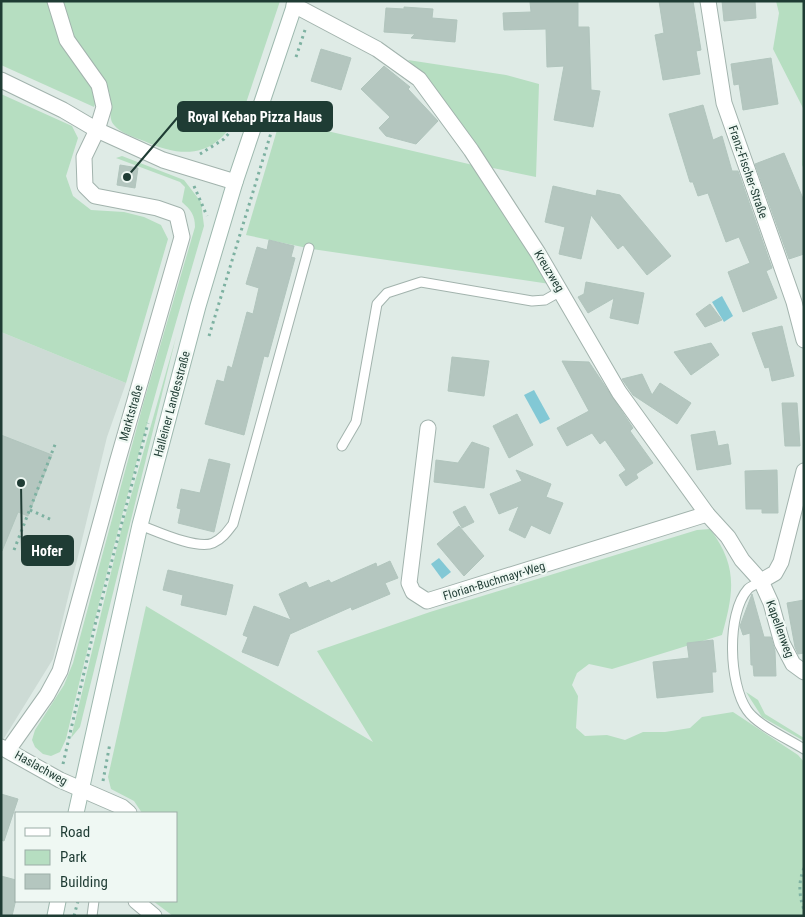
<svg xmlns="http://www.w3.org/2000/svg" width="805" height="917" font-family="'Roboto Condensed',sans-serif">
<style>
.built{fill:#cddbd5}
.green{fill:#b6dec1}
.water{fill:#82c8d5}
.building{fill:#b4c6bf;stroke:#b1c5bd}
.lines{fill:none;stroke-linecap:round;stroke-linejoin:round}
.lane-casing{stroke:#a2b3ad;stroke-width:11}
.street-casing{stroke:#a2b3ad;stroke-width:17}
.secondary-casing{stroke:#9db8ae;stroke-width:17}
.path{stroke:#7db1a1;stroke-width:3;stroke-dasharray:2.5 4;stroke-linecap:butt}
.lane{stroke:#fff;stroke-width:9}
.street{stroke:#fff;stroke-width:15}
.secondary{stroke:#fff;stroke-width:15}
.labels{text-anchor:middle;stroke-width:4.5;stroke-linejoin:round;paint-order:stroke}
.street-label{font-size:12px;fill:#1f3c34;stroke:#eff8f3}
.leader{fill:none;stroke:#1f3c34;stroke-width:2}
.callout-dot{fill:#1f3c34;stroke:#eff8f3;stroke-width:2}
.callout{fill:#1f3c34;stroke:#1f3c34;stroke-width:2}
.callout-label{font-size:14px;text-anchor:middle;font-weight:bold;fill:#fff}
</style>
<rect width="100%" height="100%" fill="#dfebe6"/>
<path class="built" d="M1,332L126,383L107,437L53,659L3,740L1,739Z"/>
<g class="green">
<path d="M1,1H51L94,84L97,97L94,107L1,65Z"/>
<path d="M62,1H280L244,109H240C220,155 188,161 144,141C134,137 120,133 114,125C107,118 113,100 108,89C101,74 91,64 82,51C72,36 66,18 62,1Z"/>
<path d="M776,1H804V169L802,165L803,108L773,49L779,13Z"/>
<path d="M408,60L506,75L539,84L536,177L488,167C466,127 440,92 408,60Z"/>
<path d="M1,94L72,126L78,138L66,176L73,196L91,210L124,212L144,217L161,225L168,239L126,383L1,332Z"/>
<path d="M280,120L473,165L550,284L312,249L246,235Z"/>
<path d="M122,156L184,180L201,202L204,226C154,396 106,566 66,739L60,752L51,756L43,754L35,747L32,740L35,730L64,685L73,663L144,401L195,227C195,215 191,210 182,202L185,187L180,182L116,158Z"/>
<path d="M176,337L80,727L71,738L121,531Z"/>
<path d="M710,529C738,566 734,592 722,635L612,669L589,664L577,673L572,685L578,696L576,728L585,736L607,735L625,740L643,732H665L690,728L702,717L733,712L798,755L804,762V916H173L153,901H176V813H142L134,801L111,789L108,777L146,606L373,742L317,651L430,612L697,530Z"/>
<path d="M746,692L758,700L765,714L804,738V741L762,717Z"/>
</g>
<g class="water">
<path d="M722,296L733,316L724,322L712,302Z"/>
<path d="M534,390L550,419L540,424L524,395Z"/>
<path d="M439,558L451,572L442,579L431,564Z"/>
</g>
<g class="building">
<path d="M578,1V27H589L591,90L600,91L593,127L554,120L564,66L547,67L546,29L504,30L503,13L531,12L530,2Z"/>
<path d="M659,1H693L701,50L696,51L700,74L663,80L655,35L664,33Z"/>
<path d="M722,1H755L756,18L724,21Z"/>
<path d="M404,7L433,9L432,18L457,20L455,42L411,38L415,34L384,32L386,8L404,9Z"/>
<path d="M321,49L351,58L341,90L311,81Z"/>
<path d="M771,58L778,104L743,110L739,84L734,85L731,64Z"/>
<path d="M384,66L410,87L408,89L438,121L416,144L386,136L379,128L390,117L361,89Z"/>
<path d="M703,105L713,140L722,136L732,171H738L772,268L766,271L777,298L743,312L728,272L750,263L739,237L726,242L708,193L698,196L693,182H690L669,114Z"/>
<path d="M784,153L804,201V254L789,259L755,164Z"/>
<path d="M120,165L138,168L135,188L117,185Z"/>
<path d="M553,186L596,196L597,190L620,195L671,256L647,275L623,245L618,249L591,215L581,259L559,254L565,227L545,222Z"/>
<path d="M269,240L294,246L291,257L295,258L268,357L264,356L244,435L205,424L217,380L224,382L228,366L232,368L247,312L253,314L259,288L246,284L257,247L267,250Z"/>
<path d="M586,282L644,293L638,324L610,318L614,298L588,313L578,297L584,294Z"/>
<path d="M710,304L722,320L705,327L696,314Z"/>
<path d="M782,326L794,376L772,381L769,367L765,368L752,333Z"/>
<path d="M711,343L719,355L691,375L674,352Z"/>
<path d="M452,357L489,361L484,396L448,391Z"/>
<path d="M562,361L589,362L633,428L630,431L653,463L636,474L638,478L626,486L619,475L626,470L605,440L600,444L592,433L567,446L557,428L589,411Z"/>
<path d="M642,374L652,395L660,383L691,403L677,424L633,395L622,379Z"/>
<path d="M782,403H797L800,446H785Z"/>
<path d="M517,414L533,445L509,458L493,426Z"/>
<path d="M715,431L718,446L728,444L731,464L697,470L691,435Z"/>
<path d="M1,435L52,455L28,516L18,512L2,551Z"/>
<path d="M472,442L489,448L484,488L434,482L436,460L458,463Z"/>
<path d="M209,459L230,464L214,532L178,523L181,509L177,508L181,489L200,493Z"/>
<path d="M516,470L551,484L546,497L563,503L550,534L531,525L525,538L509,530L519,506L499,514L490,494L522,481Z"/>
<path d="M777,470L778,513H762V509H746L745,471Z"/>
<path d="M465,506L474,522L462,528L453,512Z"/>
<path d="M459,526L484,556L464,576L437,544Z"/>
<path d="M390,561L398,578L385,583L390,594L352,610L351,607L290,634L278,666L242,652L248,637L243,635L254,606L291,620L279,594L306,582L309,588L329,580L331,583L376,563L377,567Z"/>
<path d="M168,570L233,585L226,615L181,605L183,595L163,590Z"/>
<path d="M752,594L764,637H771L775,651L776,676H754L753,665H751L750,633L743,635L740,626Z"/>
<path d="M804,600V653L798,654L795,647L787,603Z"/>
<path d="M713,640L716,672H712L713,692L657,698L653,662L689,658L687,643Z"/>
<path d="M1,794L18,799L4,841L1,840Z"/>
<path d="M1,876L16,880V899L12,916H1Z"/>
</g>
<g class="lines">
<defs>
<g id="lane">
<path d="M342,446L356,422L377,304L387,293L421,282L532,301L545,300L561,291"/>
<path d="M140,525C156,531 197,550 213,543C222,539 227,532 233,524L309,248"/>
<path d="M761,581C757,584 751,586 748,589C726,614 729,684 747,710C757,725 788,739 804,749"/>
<path d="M92,916L94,901"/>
</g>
<g id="street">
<path d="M708,1L724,103L794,302L804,340"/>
<path d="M294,5L377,49L419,79L471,150L538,253L619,392L707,514L728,537L742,560L761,581L771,603L782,643L793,664L804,672"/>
<path d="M1,80L63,110L97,130L163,160L235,182"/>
<path d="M428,428L409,583L413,592L427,601L707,514"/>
<path d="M761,581L775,573L781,562L804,471"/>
<path d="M1,747L60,780L122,807L129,813"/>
<path d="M8,750L47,695L60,671L117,463L182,237L177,215L157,208L95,196L85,186L84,157L97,130L104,107L99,85L67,40L55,1"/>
<path d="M136,901L154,916"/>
</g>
<g id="secondary">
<path d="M76,813L140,525L198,306L235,182L296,1"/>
<path d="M55,916L58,901"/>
</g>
</defs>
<use href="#lane" class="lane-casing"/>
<use href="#street" class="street-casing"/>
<use href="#secondary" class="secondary-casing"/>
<g class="path">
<path d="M296,57L306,27"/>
<path d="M200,154L224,139L235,126"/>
<path d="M194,186L207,216"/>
<path d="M209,336L278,110"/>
<path d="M30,510L52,520"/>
<path d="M14,550L56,442"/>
<path d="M63,764L95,625L148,423"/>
<path d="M103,781L110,743"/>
<path d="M804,868C798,883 799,895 804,910"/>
<path d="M74,916L78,901"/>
</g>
<use href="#lane" class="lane"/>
<use href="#street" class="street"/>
<use href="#secondary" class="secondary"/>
</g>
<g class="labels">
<g class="street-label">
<text transform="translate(748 172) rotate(71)" y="4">Franz-Fischer-Straße</text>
<text transform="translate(549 271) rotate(59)" y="4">Kreuzweg</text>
<text transform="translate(172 404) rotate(-75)" y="4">Halleiner Landesstraße</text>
<text transform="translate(131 413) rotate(-74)" y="4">Marktstraße</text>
<text transform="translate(494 581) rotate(-17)" y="4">Florian-Buchmayr-Weg</text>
<text transform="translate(780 629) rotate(70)" y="4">Kapellenweg</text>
<text transform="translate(41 768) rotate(29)" y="4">Haslachweg</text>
</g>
</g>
<path class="leader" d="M127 177L178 117M21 483L22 551"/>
<g class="callout-dot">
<circle cx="127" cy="177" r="5"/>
<circle cx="21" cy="483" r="5"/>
</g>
<g class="callout">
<rect x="178" y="102" width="154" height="29" rx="5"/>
<rect x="22" y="536" width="51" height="29" rx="5"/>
</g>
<g class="callout-label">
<text x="255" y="122">Royal Kebap Pizza Haus</text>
<text x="47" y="556">Hofer</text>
</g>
<rect width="805" height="917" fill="none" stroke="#1f3c34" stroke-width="5"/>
<rect x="15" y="812" width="162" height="90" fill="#eff8f3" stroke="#9cada7"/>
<rect x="25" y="828" width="25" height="8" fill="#ffffff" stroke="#9cada7"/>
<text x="60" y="837" font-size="15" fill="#1f3c34">Road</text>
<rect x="25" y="850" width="25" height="15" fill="#b6dec1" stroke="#9cada7"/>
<text x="60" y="862" font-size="15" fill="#1f3c34">Park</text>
<rect x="25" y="874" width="25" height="15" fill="#b4c6bf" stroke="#9cada7"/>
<text x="60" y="887" font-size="15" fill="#1f3c34">Building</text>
</svg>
